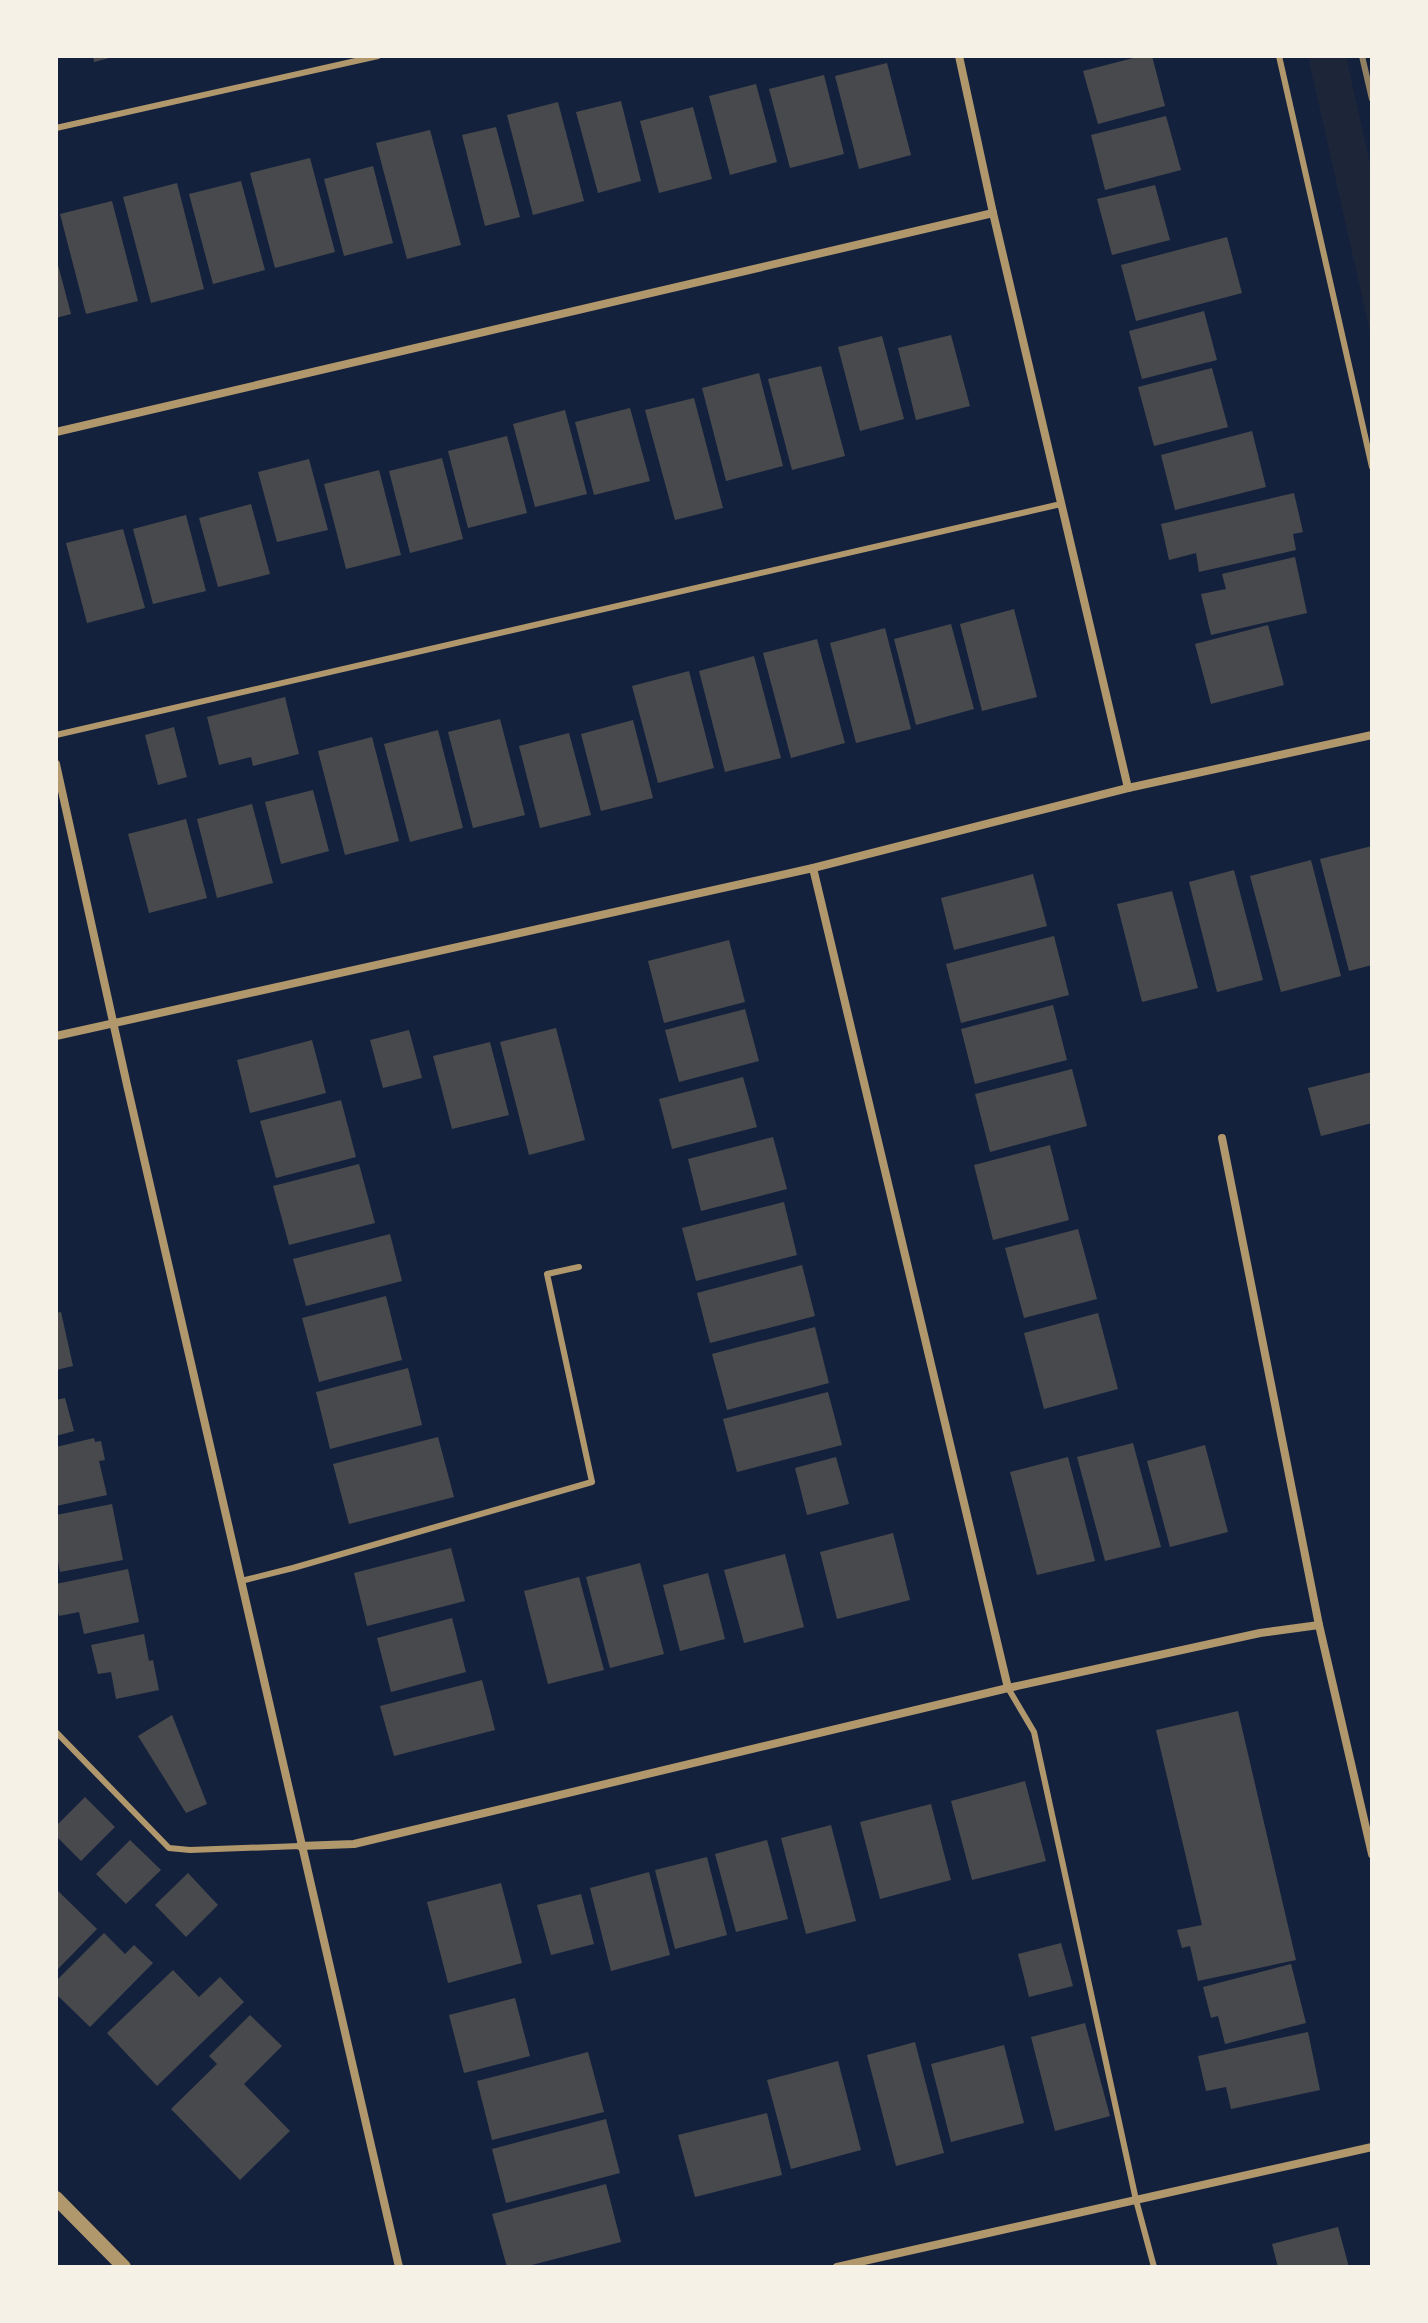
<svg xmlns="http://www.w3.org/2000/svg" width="1428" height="2323" font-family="'Fira Sans Condensed',sans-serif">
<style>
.green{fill:#1d2539}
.building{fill:#48494c}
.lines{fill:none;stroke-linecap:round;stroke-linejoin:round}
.service{stroke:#b1986c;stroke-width:6}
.minor{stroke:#b1986c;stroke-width:8}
.tertiary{stroke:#b1986c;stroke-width:14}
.rail{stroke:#918062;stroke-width:6}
</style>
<rect width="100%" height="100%" fill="#14213d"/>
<path class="green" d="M1308,56H1346L1372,173V341Z"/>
<g class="building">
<path d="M93,56H113V57L94,62Z"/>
<path d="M1141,56H1152L1165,106L1098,124L1083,71Z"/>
<path d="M887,63L911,155L859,169L835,76Z"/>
<path d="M824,75L844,154L790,168L769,89Z"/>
<path d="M756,84L777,162L730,175L709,96Z"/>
<path d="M621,101L641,181L598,193L576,112Z"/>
<path d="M558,102L584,201L533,215L507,115Z"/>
<path d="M693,107L712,179L659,193L640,121Z"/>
<path d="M1166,116L1181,170L1105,190L1091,135Z"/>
<path d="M496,127L520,217L485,226L462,135Z"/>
<path d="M430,130L461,245L407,259L376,143Z"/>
<path d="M310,158L335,252L275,268L250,173Z"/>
<path d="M373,166L393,243L344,256L324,179Z"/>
<path d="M241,181L265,270L213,284L189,194Z"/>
<path d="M177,183L204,289L151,303L123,197Z"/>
<path d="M1155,185L1170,240L1112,255L1097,199Z"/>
<path d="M112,201L138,301L86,314L60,214Z"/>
<path d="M1227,237L1242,293L1136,321L1121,265Z"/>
<path d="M57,261L71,314L56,318V262Z"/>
<path d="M1204,311L1217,360L1142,379L1129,331Z"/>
<path d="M951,335L970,406L916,420L898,348Z"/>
<path d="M882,336L904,419L860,431L838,347Z"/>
<path d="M821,366L845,456L792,470L768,379Z"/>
<path d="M1212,368L1228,427L1154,446L1138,387Z"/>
<path d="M759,373L783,466L726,481L702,388Z"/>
<path d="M694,398L723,508L675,520L645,410Z"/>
<path d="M630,408L650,481L594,495L575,422Z"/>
<path d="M565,410L587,494L535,507L513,424Z"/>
<path d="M1252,431L1266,487L1175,510L1161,455Z"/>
<path d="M507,436L527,513L468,528L448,451Z"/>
<path d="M442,458L463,539L410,553L389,471Z"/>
<path d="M309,459L328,530L277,542L258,472Z"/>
<path d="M379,470L401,555L346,569L324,484Z"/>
<path d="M1294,493L1303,532L1293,534L1296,550L1199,572L1196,553L1169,560L1161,524Z"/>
<path d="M251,504L270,574L218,587L199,518Z"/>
<path d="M186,515L206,591L153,604L133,529Z"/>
<path d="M123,529L145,608L87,623L66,543Z"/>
<path d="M1295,557L1307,613L1211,635L1201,594L1226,589L1222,574Z"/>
<path d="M1014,609L1037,697L982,711L960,624Z"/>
<path d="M951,624L974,709L916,725L894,639Z"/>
<path d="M1268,625L1284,685L1211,704L1195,644Z"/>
<path d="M885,628L911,729L856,743L830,643Z"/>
<path d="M817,639L845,743L791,758L763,653Z"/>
<path d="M754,656L781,758L725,772L699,671Z"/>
<path d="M689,671L714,768L658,783L632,686Z"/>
<path d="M285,697L299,754L253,766L251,757L219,765L207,717Z"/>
<path d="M500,719L525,815L473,828L448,732Z"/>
<path d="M633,720L653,798L601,811L581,734Z"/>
<path d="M174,727L187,777L158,785L145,735Z"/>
<path d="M438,730L463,828L410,842L384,744Z"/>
<path d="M569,733L591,815L540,828L519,746Z"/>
<path d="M372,737L399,841L345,855L318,751Z"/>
<path d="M313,790L329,851L281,864L265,802Z"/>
<path d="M252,804L273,883L217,898L197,819Z"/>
<path d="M186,819L207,898L149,913L128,834Z"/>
<path d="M1372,846V965L1349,971L1320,859Z"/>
<path d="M1311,860L1341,976L1281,992L1250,876Z"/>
<path d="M1234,870L1263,980L1217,992L1189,882Z"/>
<path d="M1033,874L1047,926L954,950L941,898Z"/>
<path d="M1172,891L1198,988L1142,1002L1117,904Z"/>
<path d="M1054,936L1069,995L961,1023L946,964Z"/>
<path d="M729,940L745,1002L664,1023L648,961Z"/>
<path d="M1053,1005L1067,1060L975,1084L961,1029Z"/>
<path d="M745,1009L759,1061L679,1082L665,1030Z"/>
<path d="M556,1028L585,1140L529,1155L500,1042Z"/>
<path d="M409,1030L422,1078L383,1088L370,1040Z"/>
<path d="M312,1040L326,1093L250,1113L237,1060Z"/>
<path d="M490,1042L509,1115L452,1129L433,1056Z"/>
<path d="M1072,1069L1087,1126L990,1152L975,1094Z"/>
<path d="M1372,1072V1123L1321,1136L1308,1088Z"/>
<path d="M743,1077L757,1127L672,1149L659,1099Z"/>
<path d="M341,1100L356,1157L276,1178L260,1121Z"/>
<path d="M773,1137L787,1189L701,1211L688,1159Z"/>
<path d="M1050,1145L1069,1220L993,1240L974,1165Z"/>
<path d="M359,1164L375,1223L289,1245L273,1186Z"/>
<path d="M784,1202L797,1255L696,1281L682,1228Z"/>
<path d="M1078,1229L1097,1299L1024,1318L1005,1248Z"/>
<path d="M390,1234L402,1281L306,1306L293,1259Z"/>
<path d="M802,1265L815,1316L710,1343L697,1293Z"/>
<path d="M386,1296L402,1360L319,1382L302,1318Z"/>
<path d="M61,1312L73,1366L56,1370V1313Z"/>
<path d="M1098,1313L1118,1389L1044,1409L1024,1333Z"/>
<path d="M815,1327L829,1383L727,1410L712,1354Z"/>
<path d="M408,1368L422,1425L330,1449L316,1392Z"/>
<path d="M828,1392L842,1445L737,1472L723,1419Z"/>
<path d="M65,1398L74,1431L56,1436V1400Z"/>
<path d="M438,1437L454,1497L349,1524L333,1464Z"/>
<path d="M94,1438L95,1442L101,1441L105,1460L99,1461L107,1495L56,1506V1447Z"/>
<path d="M1133,1443L1161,1547L1105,1561L1077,1457Z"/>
<path d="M1205,1445L1228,1532L1170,1547L1147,1461Z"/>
<path d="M836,1457L849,1504L807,1515L795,1468Z"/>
<path d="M1068,1457L1095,1561L1037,1575L1010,1472Z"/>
<path d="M112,1504L123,1560L60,1572L56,1552V1515Z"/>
<path d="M893,1533L910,1600L837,1619L820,1552Z"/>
<path d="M451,1548L465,1601L367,1626L354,1573Z"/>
<path d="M785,1554L804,1627L744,1643L724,1570Z"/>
<path d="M640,1563L664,1654L610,1668L586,1577Z"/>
<path d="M128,1569L139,1622L84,1634L79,1612L59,1616L56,1601V1584Z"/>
<path d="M708,1573L725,1639L680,1651L663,1585Z"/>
<path d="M579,1577L604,1670L548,1684L524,1591Z"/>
<path d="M452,1618L466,1672L391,1692L377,1638Z"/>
<path d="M144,1634L149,1661L153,1660L159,1690L116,1699L111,1672L98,1674L91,1645Z"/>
<path d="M482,1680L495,1730L394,1756L380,1706Z"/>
<path d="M1238,1711L1296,1960L1198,1981L1190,1946L1182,1948L1177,1930L1202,1925L1156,1730Z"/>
<path d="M172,1715L207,1804L186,1813L138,1736Z"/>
<path d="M1025,1781L1046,1861L972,1880L951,1801Z"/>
<path d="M85,1797L115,1827L81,1861L56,1836V1826Z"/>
<path d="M931,1804L951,1880L880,1899L860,1822Z"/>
<path d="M831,1825L856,1921L806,1934L781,1838Z"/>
<path d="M130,1840L161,1870L126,1904L96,1874Z"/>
<path d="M767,1840L788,1919L736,1932L715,1854Z"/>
<path d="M707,1857L727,1935L675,1949L655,1870Z"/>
<path d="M649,1872L670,1955L611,1971L590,1888Z"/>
<path d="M188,1873L218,1905L186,1937L155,1905Z"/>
<path d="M501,1883L522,1963L448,1983L427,1902Z"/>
<path d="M56,1889L97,1929L56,1971Z"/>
<path d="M581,1894L594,1944L551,1955L537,1905Z"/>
<path d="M104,1933L125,1954L134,1945L153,1963L90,2027L56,1994V1981Z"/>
<path d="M1061,1943L1073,1986L1029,1997L1018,1954Z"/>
<path d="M1291,1964L1306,2023L1225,2044L1218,2016L1211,2018L1203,1987Z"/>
<path d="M173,1970L199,1997L220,1977L244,2002L157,2086L107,2033Z"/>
<path d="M515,1998L530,2056L464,2073L449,2015Z"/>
<path d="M250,2015L282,2046L244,2084L290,2131L240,2180L171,2109L217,2064L209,2056Z"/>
<path d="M1085,2023L1110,2116L1055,2131L1031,2037Z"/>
<path d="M1308,2032L1320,2090L1231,2109L1226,2087L1206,2091L1198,2056Z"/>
<path d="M915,2042L944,2153L896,2166L867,2055Z"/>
<path d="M1004,2045L1024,2123L951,2142L931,2064Z"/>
<path d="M588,2052L604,2112L492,2140L477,2081Z"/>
<path d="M838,2061L861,2150L791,2169L767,2080Z"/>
<path d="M767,2113L782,2175L695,2197L678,2135Z"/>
<path d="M606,2119L620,2173L506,2203L492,2149Z"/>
<path d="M606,2184L621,2242L524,2267H507L492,2214Z"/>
<path d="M1338,2227L1349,2267H1278L1272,2244Z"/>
</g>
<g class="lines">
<g class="service">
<path d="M1279,56L1372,467"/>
<path d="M56,128L378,56"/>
<path d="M56,735L1061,504"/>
<path d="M241,1581L293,1568L592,1482L547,1274L579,1267"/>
<path d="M1008,1688L1034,1732L1136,2200L1154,2267"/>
<path d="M56,1732L169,1848L190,1850L300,1846"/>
</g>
<g class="minor">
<path d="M959,56L993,213L1128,788"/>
<path d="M56,432L993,213"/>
<path d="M56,764L127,1085L399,2267"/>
<path d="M813,868L1008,1688"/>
<path d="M56,1036L813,868L1128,788L1372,735"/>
<path d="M1222,1138L1319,1625L1372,1854"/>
<path d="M300,1846L354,1844L1008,1688L1260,1633L1319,1625"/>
<path d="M837,2267L1372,2147"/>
</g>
<path class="tertiary" d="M56,2198L124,2267"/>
<path class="rail" d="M1362,56L1372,99"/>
</g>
<rect width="1428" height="2323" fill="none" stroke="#f6f1e7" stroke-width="116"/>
</svg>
